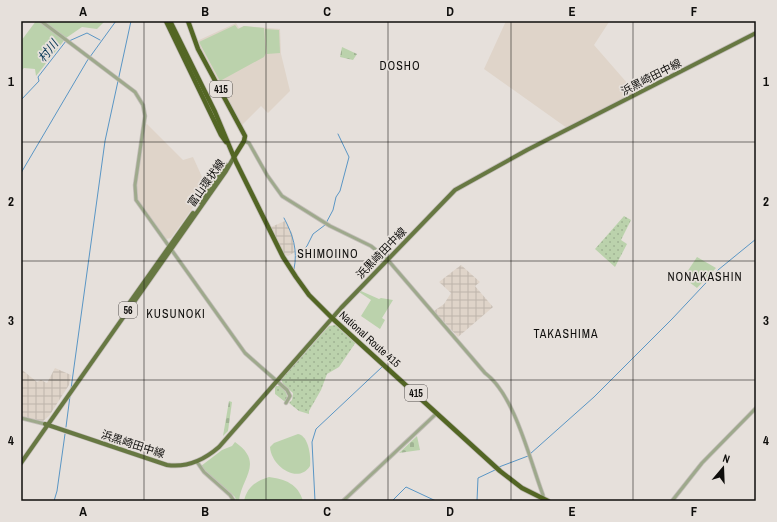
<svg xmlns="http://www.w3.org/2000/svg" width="777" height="522" font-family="'Archivo Narrow','Noto Sans JP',sans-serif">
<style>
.built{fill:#dfd4c9}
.industrial{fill:url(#industrial-grid)}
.grass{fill:url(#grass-dots)}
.cemetery{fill:url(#cemetery-stones)}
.green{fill:#bbd2ac}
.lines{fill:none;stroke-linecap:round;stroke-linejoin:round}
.stream{stroke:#5a96c5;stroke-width:1}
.minor-casing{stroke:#c4beba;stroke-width:4.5}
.major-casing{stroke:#c4beba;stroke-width:5.5}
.highway-casing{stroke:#c4beba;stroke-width:6}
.minor{stroke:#9ea98c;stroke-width:3}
.major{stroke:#677842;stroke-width:4}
.highway{stroke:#536624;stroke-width:4.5}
.grid{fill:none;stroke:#0f0e0c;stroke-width:1;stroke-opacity:0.55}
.labels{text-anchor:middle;stroke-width:3.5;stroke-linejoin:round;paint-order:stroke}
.shield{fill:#e6e0db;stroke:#504d4a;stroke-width:1}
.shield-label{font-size:10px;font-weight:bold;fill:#0f0e0c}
.street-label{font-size:11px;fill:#0f0e0c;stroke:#e6e0db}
.water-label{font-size:12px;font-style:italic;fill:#033554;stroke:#e6e0db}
.neighbourhood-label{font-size:12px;letter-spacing:1px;fill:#0f0e0c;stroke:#e6e0db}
.neatline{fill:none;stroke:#0f0e0c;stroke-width:1.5}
.grid-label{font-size:13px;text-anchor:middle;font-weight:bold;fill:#0f0e0c}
</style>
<defs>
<pattern id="industrial-grid" width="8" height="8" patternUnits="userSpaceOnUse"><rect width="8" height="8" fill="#dfd4c9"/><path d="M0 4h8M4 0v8" fill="none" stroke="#beb5ab"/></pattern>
<pattern id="grass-dots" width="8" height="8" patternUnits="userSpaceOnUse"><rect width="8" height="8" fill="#bbd2ac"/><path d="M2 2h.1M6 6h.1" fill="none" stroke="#a0b393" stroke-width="1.8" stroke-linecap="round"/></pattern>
<pattern id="cemetery-stones" width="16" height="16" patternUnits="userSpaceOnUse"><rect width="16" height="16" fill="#bbd2ac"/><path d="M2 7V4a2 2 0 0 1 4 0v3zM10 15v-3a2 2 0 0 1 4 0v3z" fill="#a0b393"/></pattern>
</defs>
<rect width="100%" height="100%" fill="#e6e0db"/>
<g class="built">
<path d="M506,21H608L609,22L594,45L635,92L567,128L484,69Z"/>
<path d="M236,23L239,28L244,26L280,29L281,54L290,91L268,113L261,106L242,125L197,41Z"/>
<path d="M147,124L183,160L193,157L207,188L171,238L166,239L140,207L135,192L145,125Z"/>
</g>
<g class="industrial">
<path d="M285,221L292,233L295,252L288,256L285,255L282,251L271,227Z"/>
<path d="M461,265L480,282L475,286L493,307L458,337L434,311L444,304L451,293L439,282Z"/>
<path d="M55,368L71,375L69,385L49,416L43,421L21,417V369L37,382L41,380L47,383Z"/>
</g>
<g class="grass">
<path d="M624,216L631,220L621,240L627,244L615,267L595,249Z"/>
<path d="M336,325L356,342L339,367L327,374L321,390L309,411V414L299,411L289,403L292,400L293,393L283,384L281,379L329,326Z"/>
<path d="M276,386H281C285,391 289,394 286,401H284L275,394V388Z"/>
</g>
<g class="cemetery">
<path d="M342,47L357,54L353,60L340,57Z"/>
<path d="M229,401L232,402L228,431L223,436Z"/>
<path d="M417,436L420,450L399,453Z"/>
</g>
<g class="green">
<path d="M36,21H105L97,29L82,27L66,38L36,76L35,69L24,68L21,71V41Z"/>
<path d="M235,25L238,29L244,26L264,28L266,53L264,57L220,81L199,42Z"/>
<path d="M265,29L279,30L280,53L267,54Z"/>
<path d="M697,257L716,268L697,288L685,279V275Z"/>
<path d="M361,291L379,299L381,298L393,300L382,318L385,320L380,329L361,316L371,300L359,292Z"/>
<path d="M298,434C309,436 311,457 310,466C298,485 271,466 270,447L274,443Z"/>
<path d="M235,442C265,463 241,478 239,501H236L235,497L205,471L201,466L222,450L232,446Z"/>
<path d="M269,477C285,479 298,484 303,501H244C247,487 256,481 269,477Z"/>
</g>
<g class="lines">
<g class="stream">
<path d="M69,41L87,33L100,40"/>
<path d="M21,100L39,81L38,77L66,41"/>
<path d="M21,173L87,61L116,21"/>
<path d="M284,218C293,235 298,250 294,269"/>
<path d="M296,257L307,246L313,234L325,225L333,210L336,197L340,191L349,157L338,134"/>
<path d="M71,389L105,141L131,21"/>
<path d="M66,427L70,396"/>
<path d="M530,454L594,397L672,319L718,270L756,239"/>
<path d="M499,467L528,456"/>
<path d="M54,501L57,491L65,434"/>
<path d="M315,501L312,442L316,429L382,367"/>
<path d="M392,501L406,487L436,501"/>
<path d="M477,501L478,478L495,470"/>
</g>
<defs>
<g id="minor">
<path d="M41,21L135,92L143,105L145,116L135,185L136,200L245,353L287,390L290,396L286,403"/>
<path d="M244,141L249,143L267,175L282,196L330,226L371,246L387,259L485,373C515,395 530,461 543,495V499"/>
<path d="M21,418L45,424"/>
<path d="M197,462L204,472L230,495L234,501"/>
<path d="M343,501L437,413"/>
<path d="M672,501L702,463L756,408"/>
</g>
<g id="major">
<path d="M200,202L226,165"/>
<path d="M130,302L193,213"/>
<path d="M45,424L167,465C187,468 204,460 219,447L341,308L455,190L527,150L756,33"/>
<path d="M21,463L226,171L234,157"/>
</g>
<g id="highway">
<path d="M166,21L221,135L226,142"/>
<path d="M170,21L215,112L236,162L283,257L296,277L309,295L332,318L500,471L522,488L548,501"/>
<path d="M188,21L198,49L245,136L244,141L234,157"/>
</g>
</defs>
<use href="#minor" class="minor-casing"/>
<use href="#major" class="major-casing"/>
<use href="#highway" class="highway-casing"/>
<use href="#minor" class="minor"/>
<use href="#major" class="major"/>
<use href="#highway" class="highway"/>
</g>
<path class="grid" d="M144,21V501M266,21V501M388,21V501M511,21V501M633,21V501M21,142H756M21,261H756M21,380H756"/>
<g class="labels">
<g class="shield">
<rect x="210" y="81" width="22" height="16" rx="3"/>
<rect x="119" y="302" width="18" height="16" rx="3"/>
<rect x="405" y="385" width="22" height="16" rx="3"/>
</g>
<g class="shield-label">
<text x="221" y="93">415</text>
<text x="128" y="314">56</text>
<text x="416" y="397">415</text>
</g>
<g class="street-label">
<text transform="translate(651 77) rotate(-27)" y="4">浜黒崎田中線</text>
<text transform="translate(206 183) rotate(-55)" y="4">富山環状線</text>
<text transform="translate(381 253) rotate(-46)" y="4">浜黒崎田中線</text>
<text transform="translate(370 339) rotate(42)" y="4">National Route 415</text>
<text transform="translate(133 444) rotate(18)" y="4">浜黒崎田中線</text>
</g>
<g class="water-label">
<text transform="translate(48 51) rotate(-52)" y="4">村川</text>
</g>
<g class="neighbourhood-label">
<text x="400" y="70">DOSHO</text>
<text x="328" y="258">SHIMOIINO</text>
<text x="705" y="281">NONAKASHIN</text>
<text x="176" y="318">KUSUNOKI</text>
<text x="566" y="338">TAKASHIMA</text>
</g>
</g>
<rect width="777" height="522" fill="none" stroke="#e6e0db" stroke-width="44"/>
<g transform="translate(723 468) rotate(19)" stroke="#e6e0db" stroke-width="3" paint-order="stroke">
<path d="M0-3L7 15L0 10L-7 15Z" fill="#0f0e0c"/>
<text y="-6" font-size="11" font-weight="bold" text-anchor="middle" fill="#0f0e0c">N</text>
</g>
<rect x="22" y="22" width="733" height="478" class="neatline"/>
<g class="grid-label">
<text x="83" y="16">A</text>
<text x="205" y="16">B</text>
<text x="327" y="16">C</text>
<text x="450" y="16">D</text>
<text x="572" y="16">E</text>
<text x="694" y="16">F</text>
<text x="11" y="86">1</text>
<text x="766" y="86">1</text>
<text x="11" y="206">2</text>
<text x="766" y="206">2</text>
<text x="11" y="325">3</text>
<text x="766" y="325">3</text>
<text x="11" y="445">4</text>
<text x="766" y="445">4</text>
<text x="83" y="516">A</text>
<text x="205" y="516">B</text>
<text x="327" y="516">C</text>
<text x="450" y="516">D</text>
<text x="572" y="516">E</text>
<text x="694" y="516">F</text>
</g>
</svg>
